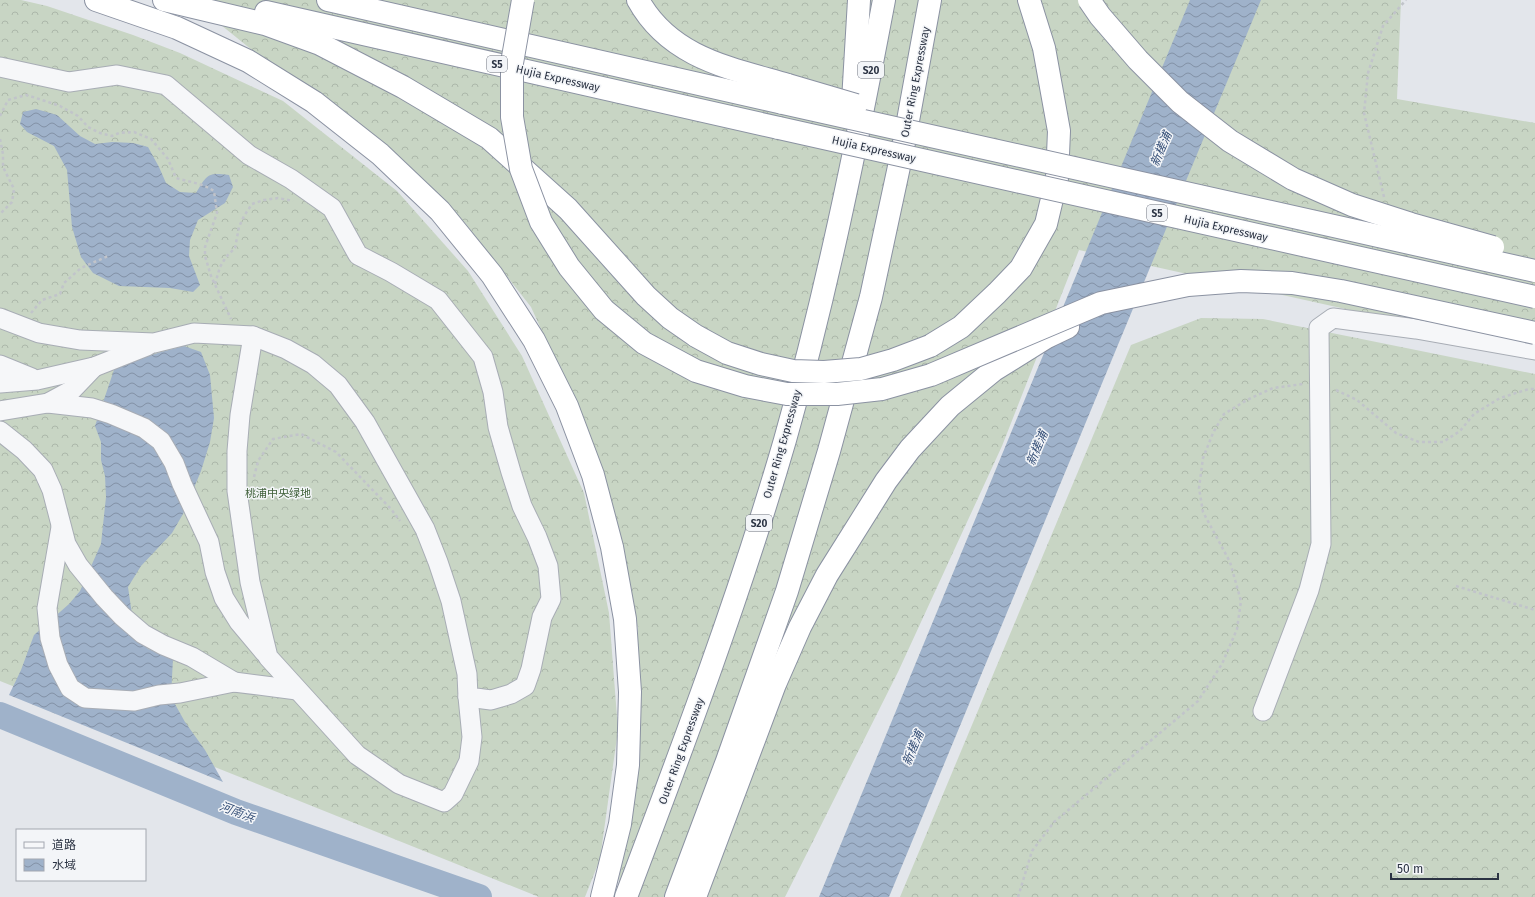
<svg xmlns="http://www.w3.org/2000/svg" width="1535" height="897" font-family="'Fira Sans','Noto Sans SC',sans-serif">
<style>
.forest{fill:url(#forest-crowns)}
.water{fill:url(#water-waves)}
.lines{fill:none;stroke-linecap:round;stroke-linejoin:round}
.river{stroke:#9fb2ca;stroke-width:26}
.minor-casing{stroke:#a8adb5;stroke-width:21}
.highway-casing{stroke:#8b92a2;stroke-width:24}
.path{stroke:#c1c4ca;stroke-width:2.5;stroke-dasharray:3 3;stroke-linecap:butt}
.minor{stroke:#f6f7f9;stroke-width:19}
.highway{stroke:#fff;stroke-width:22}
.highway-bridge-casing{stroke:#8b92a2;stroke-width:24;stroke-linecap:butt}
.highway-bridge{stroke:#fff;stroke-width:22}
.labels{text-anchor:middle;stroke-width:3;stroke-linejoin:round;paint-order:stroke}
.shield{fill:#f3f5f8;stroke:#676d79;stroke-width:1}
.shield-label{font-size:10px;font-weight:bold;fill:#2b3343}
.street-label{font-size:11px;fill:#2b3343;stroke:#f3f5f8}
.park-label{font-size:11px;fill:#3e5f38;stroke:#f3f5f8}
.water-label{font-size:12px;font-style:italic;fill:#354f77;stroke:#f3f5f8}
</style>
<defs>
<pattern id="forest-crowns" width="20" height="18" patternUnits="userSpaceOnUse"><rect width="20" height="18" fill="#c8d5c4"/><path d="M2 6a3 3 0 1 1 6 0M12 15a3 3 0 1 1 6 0" fill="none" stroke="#acb7aa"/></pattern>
<pattern id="water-waves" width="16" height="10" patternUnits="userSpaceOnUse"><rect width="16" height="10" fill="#9fb2ca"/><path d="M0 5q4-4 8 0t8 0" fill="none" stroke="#8291a6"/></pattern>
</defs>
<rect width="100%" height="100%" fill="#e3e6eb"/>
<g class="forest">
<path d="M0,0H21L47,6L133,35L180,53L283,101L397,191L468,271L522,356L584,493L609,613L618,730L600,859L585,897H539L0,681Z"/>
<path d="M190,0H1401L1397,99L1535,123V351L1079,250L1002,446L898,672L785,897H617L637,733L638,628L618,531L582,419L531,307L465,223L372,134L267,62Z"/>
<path d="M1201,318L1263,319L1535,374V897H900L1131,345Z"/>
</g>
<g class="water">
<path d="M1190,0H1261L889,897H819Z"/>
<path d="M36,109L57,115L80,136L95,144L112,142L133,143L148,147L159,167L166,183L180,192L196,193C207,175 207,172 229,175L233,187L225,203L198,220L190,240L189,256L200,285L193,292L170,288L119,286L93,273L81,257L72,227L67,170L54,146L27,132L20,124L23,112Z"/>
<path d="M184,346L201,352L210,375L214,418L210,442L201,471L183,514L172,533L141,566L128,587L135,635L148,649L173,658L171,697L185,722L205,750L223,782L9,695L21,670L34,635L69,604L80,591L101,544L106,497L105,476L101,460V442L95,426L115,367L161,352Z"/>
</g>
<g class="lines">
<path class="river" d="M0,715L236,812L479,897"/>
<defs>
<g id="minor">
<path d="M0,67L69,82L117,75L166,85L249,155L291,179L332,208L358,255L391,272L438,300L483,357L493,392L498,427L511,472L522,506L537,537L548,566L551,599L542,617L531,669L525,686L511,694L491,700L468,697L467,674L451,601L438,562L425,529L365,422L338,385L313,364L286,349L253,336L194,333L154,343L80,340L39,333L0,318"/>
<path d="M253,336L240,415L237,451V491L250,582L268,657L357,755L399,784L444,802L453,794L469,761L472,737L468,697"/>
<path d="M0,365L32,378"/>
<path d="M0,383L37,380L94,367L147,346"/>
<path d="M48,403L92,408L111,414L144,428L161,441L174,463L182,484L209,542L215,572L224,598L239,622L265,653"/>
<path d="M0,411L48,403L72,390L94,367"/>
<path d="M0,431L24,450L43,470L52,490L66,544L78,565L104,597L122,616L143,634L163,645L192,657L234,682"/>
<path d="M61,527L47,608L50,638L58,665L70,688L85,698L134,701L159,695L180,693L234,682L297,690"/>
<path d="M1263,711L1309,590L1321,544L1319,328L1333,318L1416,329L1535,350"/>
</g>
<g id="highway">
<path d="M96,0L177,28L248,61L314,102L380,154L440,211L492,275L534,340L567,406L593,475L612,547L625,619L630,692L628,765L620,824L602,897"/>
<path d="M164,0L265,24L320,44L403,87L489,138L568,209L646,296L670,318L696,336"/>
<path d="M328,0L783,103"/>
<path d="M638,0C670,58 730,68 788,85"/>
<path d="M266,12L779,128"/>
<path d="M853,101L859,0"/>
<path d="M930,346L961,327L997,293L1021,268L1046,224L1057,178L1059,131L1044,48L1029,0"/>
<path d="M626,897C683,746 740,595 785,440C826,295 856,148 884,0"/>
<path d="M676,897L727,761L787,591L829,451L871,297L903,148L930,0"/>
<path d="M695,897L775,684L800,627L827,575L886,481L910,449L950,406L994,370L1047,337L1068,327"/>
</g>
</defs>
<use href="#minor" class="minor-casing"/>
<use href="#highway" class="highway-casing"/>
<g class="path">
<path d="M0,116L8,100L26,95L36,98L60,106L78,116L88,127L100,133L112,136L119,133L134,132L151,139L168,159L176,178C189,182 202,183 214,191L217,213L205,247V256L211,276L231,319"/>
<path d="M0,139L3,154V167L14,189L12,202L0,214"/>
<path d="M1384,197L1364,113L1368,73L1383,26L1406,0"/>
<path d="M215,284L220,267L226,257L235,248L239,227L244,216L252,204L264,200L278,198L293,201"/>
<path d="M31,313L42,300L60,294L64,283L81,268L108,256"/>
<path d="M1336,390L1357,400L1396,433L1419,442H1443L1460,431L1474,414L1500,398L1529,389H1535"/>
<path d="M254,477L258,461L273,439L301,434L336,452L391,509L400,521"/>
<path d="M1456,586L1535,610"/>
<path d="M1018,897L1032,851L1054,822L1198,701L1222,664L1237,629L1241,601L1230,562L1203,512L1199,488L1203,458L1213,433L1224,414L1247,400L1273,388L1303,384"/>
</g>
<use href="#minor" class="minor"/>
<use href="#highway" class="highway"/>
<defs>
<g id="highway-bridge">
<path d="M523,0L512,63V117L521,169L541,222L569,267L604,310L644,343L696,371L745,386L787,394H837L882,389L931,375L1101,303L1188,285L1241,281L1292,283L1341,291L1535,333"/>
<path d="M1089,0L1100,16L1138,60L1180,102L1230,141L1293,179L1352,205L1411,224L1493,247"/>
<path d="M788,85L856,105"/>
<path d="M783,103L1535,271"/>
<path d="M779,128L1535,297"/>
<path d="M696,336L727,353L761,364L793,371L824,372L861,369L893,360L930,346"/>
</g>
</defs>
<use href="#highway-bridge" class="highway-bridge-casing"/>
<use href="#highway-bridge" class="highway-bridge"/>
</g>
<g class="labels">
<g class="shield">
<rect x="487" y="56" width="20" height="16" rx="3"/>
<rect x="858" y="62" width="26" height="16" rx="3"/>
<rect x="1147" y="205" width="20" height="16" rx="3"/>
<rect x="746" y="515" width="26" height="16" rx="3"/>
</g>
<g class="shield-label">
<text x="497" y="68">S5</text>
<text x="871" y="74">S20</text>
<text x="1157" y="217">S5</text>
<text x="759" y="527">S20</text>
</g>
<g class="street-label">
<text transform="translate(558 78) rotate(13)" y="4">Hujia Expressway</text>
<text transform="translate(915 82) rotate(-79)" y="4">Outer Ring Expressway</text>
<text transform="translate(874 149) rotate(13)" y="4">Hujia Expressway</text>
<text transform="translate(1226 228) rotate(13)" y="4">Hujia Expressway</text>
<text transform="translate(782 444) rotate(-74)" y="4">Outer Ring Expressway</text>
<text transform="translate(681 751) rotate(-70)" y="4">Outer Ring Expressway</text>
</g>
<g class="park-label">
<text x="278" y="497">桃浦中央绿地</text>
</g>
<g class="water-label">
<text transform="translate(1161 149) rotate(-67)" y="4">新槎浦</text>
<text transform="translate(1037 448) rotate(-67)" y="4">新槎浦</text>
<text transform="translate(913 748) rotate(-67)" y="4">新槎浦</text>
<text transform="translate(237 812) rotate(21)" y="4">河南浜</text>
</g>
</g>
<rect x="16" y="829" width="130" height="52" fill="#f3f5f8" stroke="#a3a7b0"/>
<rect x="24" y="842" width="20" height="6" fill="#f6f7f9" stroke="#a3a7b0"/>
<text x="52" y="849" font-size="12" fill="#2b3343">道路</text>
<rect x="24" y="859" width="20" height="12" fill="url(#water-waves)" stroke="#a3a7b0"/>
<text x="52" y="869" font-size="12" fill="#2b3343">水域</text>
<path d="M1391 873v6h107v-6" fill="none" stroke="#2b3343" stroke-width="2"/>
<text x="1397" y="873" font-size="12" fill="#2b3343" stroke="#f3f5f8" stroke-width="3" paint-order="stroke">50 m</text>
</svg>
